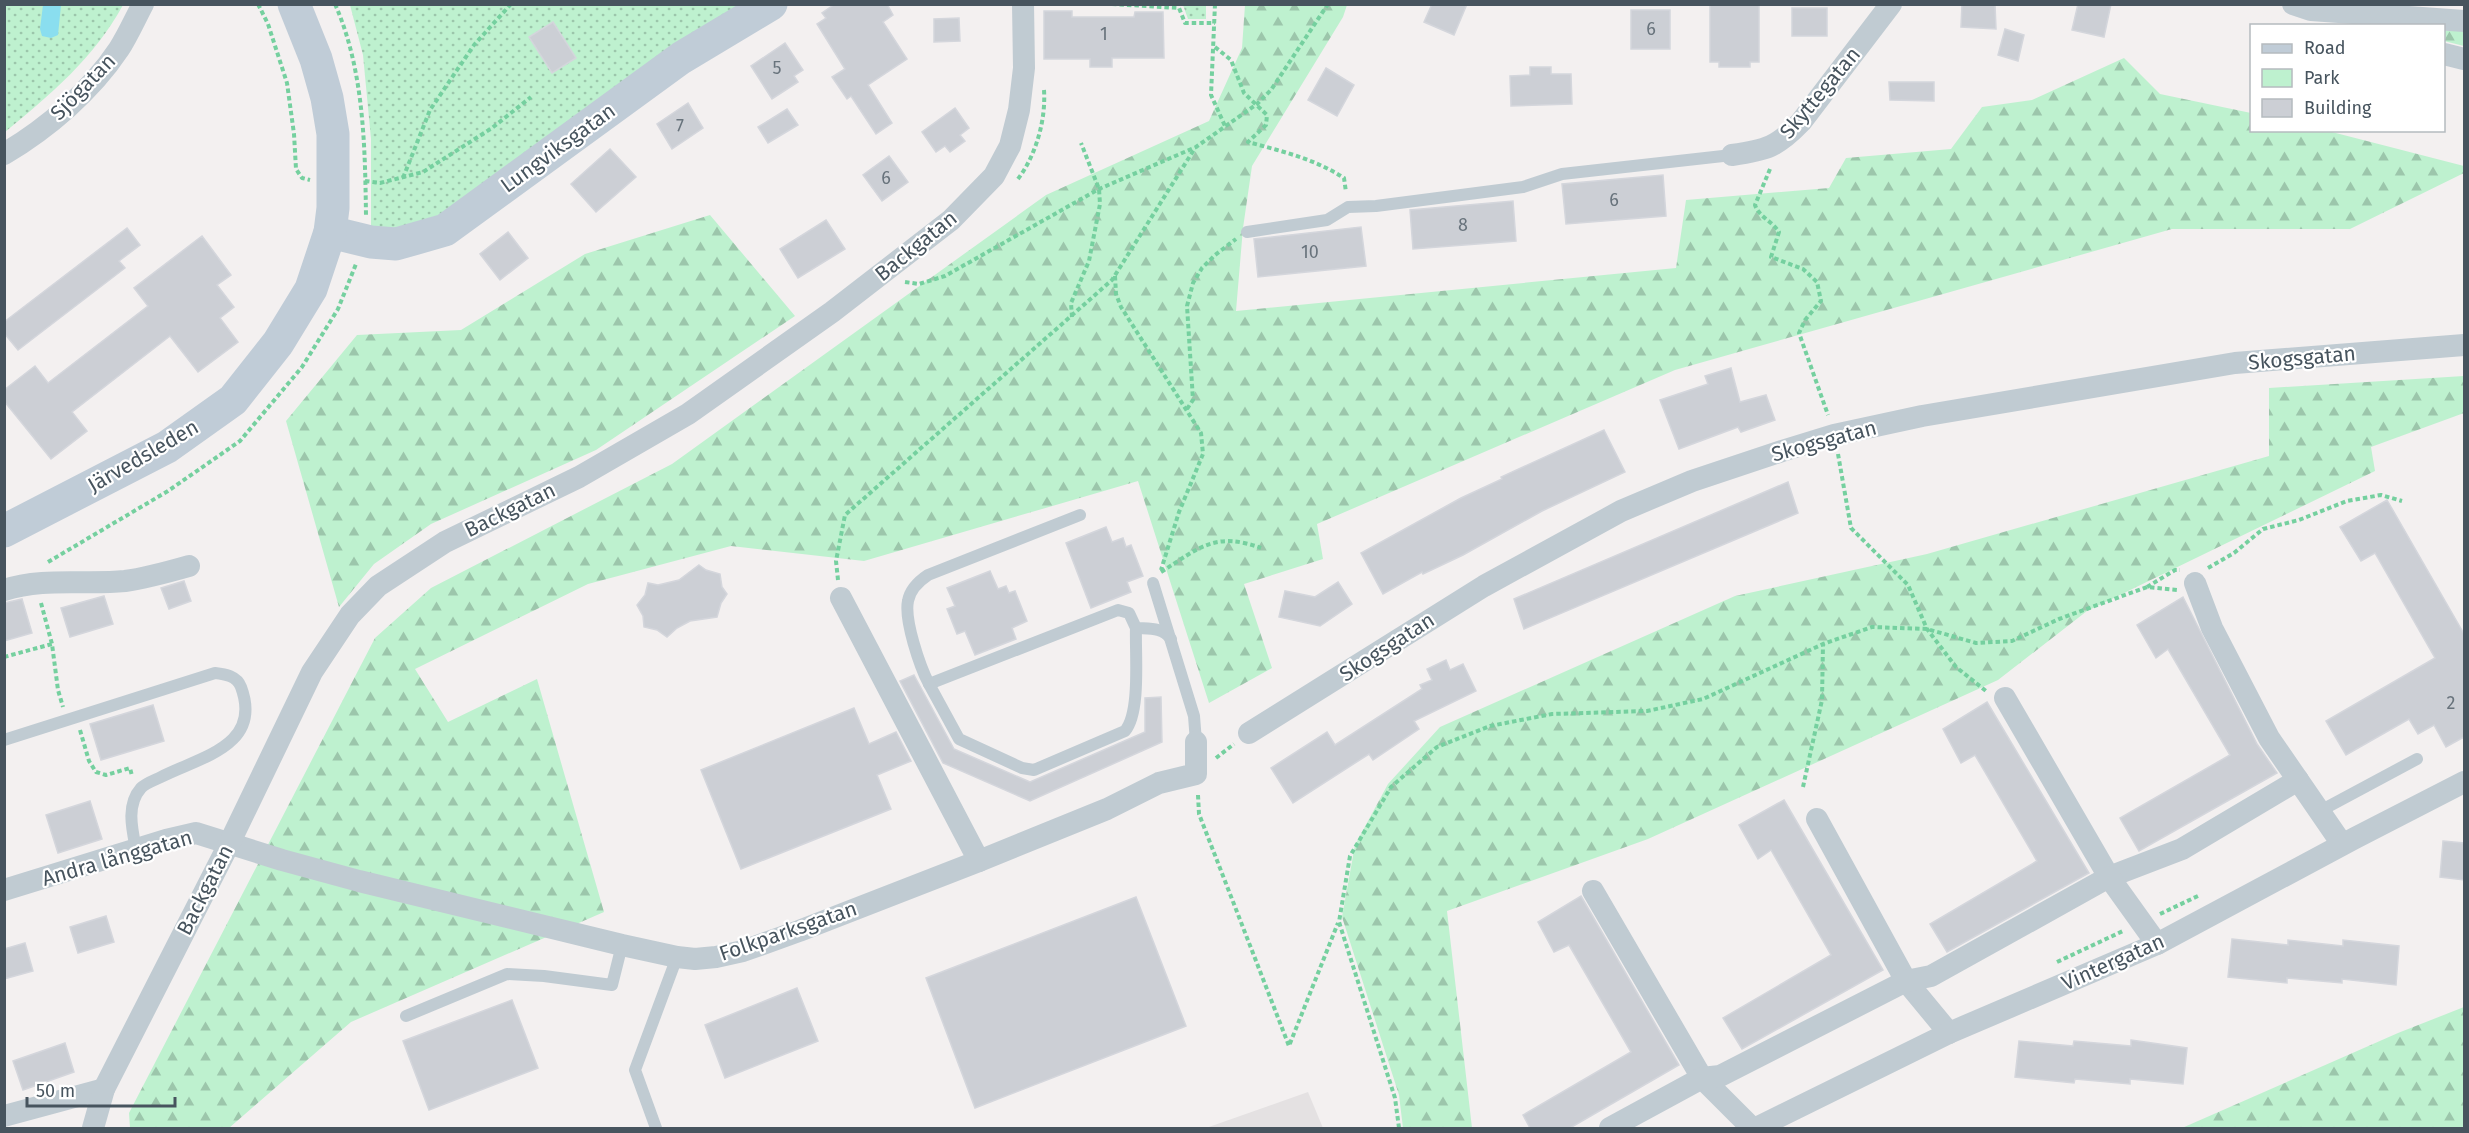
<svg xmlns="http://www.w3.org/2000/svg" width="2469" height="1133" font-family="'Fira Sans',sans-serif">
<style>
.education{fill:#e4e1e2}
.green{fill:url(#green-dots)}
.forest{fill:url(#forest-firs)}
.water{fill:#8adeef}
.building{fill:#cccfd5;stroke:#d4d6dc;stroke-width:1.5}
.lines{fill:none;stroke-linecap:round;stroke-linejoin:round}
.path{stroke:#75d09f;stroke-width:4;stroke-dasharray:4.5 3;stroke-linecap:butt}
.lane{stroke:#c0cbd2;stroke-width:12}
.street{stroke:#c0cbd2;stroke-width:22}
.secondary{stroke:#c0ccd7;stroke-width:33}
.labels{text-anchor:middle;stroke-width:4.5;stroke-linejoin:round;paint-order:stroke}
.number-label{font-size:18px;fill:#68737c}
.street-label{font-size:21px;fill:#47545e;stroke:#fff}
</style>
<defs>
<pattern id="green-dots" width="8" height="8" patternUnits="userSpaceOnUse" patternTransform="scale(1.5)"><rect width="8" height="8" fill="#bef1cf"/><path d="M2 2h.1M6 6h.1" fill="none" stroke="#9cc6ab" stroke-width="1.8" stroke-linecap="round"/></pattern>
<pattern id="forest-firs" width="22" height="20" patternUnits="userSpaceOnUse" patternTransform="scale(1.5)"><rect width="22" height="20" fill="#bef1cf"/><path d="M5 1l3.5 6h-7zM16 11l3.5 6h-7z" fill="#9cc6ab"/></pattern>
</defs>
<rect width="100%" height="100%" fill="#f3f0f0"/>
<path class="education" d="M1308,1092L1323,1128H1206Z"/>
<g class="green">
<path d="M5,5H123C95,57 50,95 5,132Z"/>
<path d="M350,5H749L443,224L371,235V139L363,55Z"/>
<path d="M1183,5H1206V19H1188Z"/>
</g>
<g class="forest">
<path d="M1245,5H1347L1343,17L1252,166L1243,228L1236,311L1676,268L1686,200L1829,188L1846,158L1951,149L1982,107L2032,100L2124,58L2160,94L2251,113L2252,130L2328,131L2464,166V173L2350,229H2172L1675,370L1317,524L1323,559L1244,584L1272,668L1209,703L1138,481L864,561L731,546L588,584L415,669L448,722L537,679L604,912L351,1022L229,1128H130L129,1113L375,638L431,588L672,464L1046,195L1209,121L1242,48Z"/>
<path d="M2444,30L2464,31V46L2444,41Z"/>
<path d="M710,215L795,316L596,450L431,524L374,564L339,607L286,421L357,335L461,330L585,254Z"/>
<path d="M2464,376V413L2371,447L2375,471L2087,611L1998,680L1648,839L1447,911L1472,1128H1403L1399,1095L1342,917L1355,845L1388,784L1440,727L1735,596L1927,554L2269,456V388Z"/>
<path d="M2464,1007V1128H2182L2398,1033Z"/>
</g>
<path class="water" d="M43,5H61L58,35L51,38L42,36L40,29Z"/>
<g class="building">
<path d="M835,4H887L893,15L883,22L907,59L868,85L892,123L876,134L851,96L847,99L832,77L845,69L817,24L826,18L822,13Z"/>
<path d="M1432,4H1467L1454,35L1424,22Z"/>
<path d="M1710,4H1759V62H1750V67H1719V62H1710Z"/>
<path d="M1962,4H1995L1996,29L1961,27Z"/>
<path d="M2078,4H2111L2104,37L2072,30Z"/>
<rect x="1792" y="8" width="35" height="28"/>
<rect x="1631" y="10" width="39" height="39"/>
<path d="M1044,11H1072V17H1134L1135,12H1163L1164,58H1112V67H1090V59H1044Z"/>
<path d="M959,18L960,41L934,42V19Z"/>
<path d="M553,22L576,58L552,73L529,37Z"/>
<path d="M2005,29L2024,35L2018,61L1998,55Z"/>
<path d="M785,43L803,70L794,76L798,82L772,99L751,66Z"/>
<path d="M1530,67H1551V74H1571L1572,104L1511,106L1510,76L1530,75Z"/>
<path d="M1326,68L1354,85L1337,116L1308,100Z"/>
<path d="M1889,82H1934V101L1890,100Z"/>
<path d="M688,103L703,128L672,149L657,124Z"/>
<path d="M955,108L969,128L960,135L965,141L950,152L945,146L936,152L922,132Z"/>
<path d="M787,109L798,125L768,143L758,127Z"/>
<path d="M610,149L636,177L596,212L571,184Z"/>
<path d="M889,156L908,182L882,201L863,175Z"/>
<path d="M1663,175L1666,216L1566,224L1562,184Z"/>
<path d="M1513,201L1516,241L1413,249L1410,210Z"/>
<path d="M826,220L845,249L798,278L780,249Z"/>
<path d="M1361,227L1366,266L1258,277L1254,239Z"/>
<path d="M127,228L140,245L119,261L125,268L18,350L4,333V322Z"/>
<path d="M508,232L528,258L500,280L480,254Z"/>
<path d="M202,236L231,275L217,285L234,307L220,318L238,342L198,372L170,336L72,412L87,431L51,459L4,401V390L35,366L48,383L148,306L134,288Z"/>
<path d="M1731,368L1740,402L1766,395L1775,420L1741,432L1738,427L1679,449L1660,400L1708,384L1705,376Z"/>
<path d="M1604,430L1625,472L1542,511L1463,555L1423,574L1422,572L1383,594L1361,553L1461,498L1502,479L1501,477Z"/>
<path d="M1788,482L1798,513L1524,629L1514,599Z"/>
<path d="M2387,500L2464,634V737L2446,747L2434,725L2418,734L2409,719L2346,755L2326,721L2435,658L2375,553L2361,561L2340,527Z"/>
<path d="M1106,527L1112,542L1123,538L1126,547L1131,545L1143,576L1127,582L1131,592L1091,608L1066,543Z"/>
<path d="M699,565L706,570L720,574L722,587L727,594L721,603L717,617L690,621L677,628L667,637L657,630L644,627L643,616L637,605L645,595L648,583L658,585L679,580Z"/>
<path d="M990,571L998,589L1006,586L1009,593L1015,591L1027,621L1012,628L1016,639L975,655L965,631L957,634L947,609L955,606L947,588Z"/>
<path d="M184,581L191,601L169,609L161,588Z"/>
<path d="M1338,582L1352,604L1320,626L1279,617L1285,591L1315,597Z"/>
<path d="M104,596L113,624L70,637L61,608Z"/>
<path d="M2183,597L2257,744L2277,773L2139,851L2120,818L2230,755L2168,649L2156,658L2137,625Z"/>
<path d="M22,599L32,633L4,641V603Z"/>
<path d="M1446,660L1450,670L1463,664L1476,691L1414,721L1419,729L1373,760L1369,754L1293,803L1271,768L1327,732L1335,745L1422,689L1420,685L1432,680L1427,669Z"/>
<path d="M914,675L954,749L1030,782L1145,732V698L1161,697L1162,742L1030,801L943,763L900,681Z"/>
<path d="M1987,702L2089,873L1947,952L1930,924L2037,861L1975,755L1961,763L1943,729Z"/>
<path d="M153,705L164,741L101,760L90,724Z"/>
<path d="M854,708L869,744L896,732L911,761L877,775L891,809L741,869L701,770Z"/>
<path d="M1784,800L1883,970L1742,1049L1723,1018L1831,955L1771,850L1758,859L1739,825Z"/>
<path d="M90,801L102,839L58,853L46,815Z"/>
<path d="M2443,841L2464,843V880L2440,877Z"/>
<path d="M1581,896L1679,1065L1570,1128H1530L1523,1115L1631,1052L1569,945L1554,952L1538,922Z"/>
<path d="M1136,897L1186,1026L975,1108L926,978Z"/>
<path d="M106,916L114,942L78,953L70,927Z"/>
<path d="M2232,939L2288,945V940L2343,946V940L2399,946L2396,985L2342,979V983L2287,978V983L2228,977Z"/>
<path d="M25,943L33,971L4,979V949Z"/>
<path d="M797,988L818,1041L725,1078L705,1025Z"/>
<path d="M512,1000L538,1068L429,1110L403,1041Z"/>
<path d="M2131,1040L2187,1048L2183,1084L2130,1079V1084L2075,1079L2074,1083L2015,1077L2019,1041L2073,1046L2074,1041L2131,1046Z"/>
<path d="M65,1043L74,1072L23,1090L13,1061Z"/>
</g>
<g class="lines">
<g class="path">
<path d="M258,4L268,24L287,83L294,134L296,169L302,178L310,180"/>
<path d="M335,4C364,70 365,145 366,216"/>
<path d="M1112,4L1179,8L1185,23H1215"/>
<path d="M1215,4L1211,95L1225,126"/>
<path d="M1215,47L1231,60L1244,93L1267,115L1266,125L1248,142C1281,151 1315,159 1344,178L1346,192"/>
<path d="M1770,169L1755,205C1759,217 1772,221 1779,232L1771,257L1803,269L1817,282L1821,301L1805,320L1799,333L1828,415"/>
<path d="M403,178L430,110L474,45L511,4"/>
<path d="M1018,179C1036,155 1046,120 1044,90"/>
<path d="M365,181L380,183L423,172L492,128L531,97"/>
<path d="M1115,276L1116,294L1121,307L1201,433L1203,454L1179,512L1161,570"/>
<path d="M905,282L919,284L945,276L1099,189L1196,147L1257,104L1271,90L1328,4"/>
<path d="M1072,317L1071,303L1089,261L1100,204L1099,189L1081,143"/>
<path d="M1187,409L1193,400L1187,306L1193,283L1202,268L1215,255L1236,239"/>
<path d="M1838,454L1851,528L1908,585L1927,629L1956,667L1986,691"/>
<path d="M48,562L168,491L240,441L302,367L338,309L356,264"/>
<path d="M2208,568L2234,553L2263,529L2299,520L2347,501L2381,495L2402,501"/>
<path d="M1161,572C1199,548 1215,531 1261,548"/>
<path d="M838,580L836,561L845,515L1112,280L1195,148"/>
<path d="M2147,587L2175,570H2180"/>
<path d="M41,603L52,644L58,690L63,707"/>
<path d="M4,657L52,644"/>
<path d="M80,730L89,761L96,772L106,775L130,768L132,776"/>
<path d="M1216,758L1234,744"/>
<path d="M1803,787L1822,700L1823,644"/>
<path d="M1198,795L1199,814L1289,1046L1338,923"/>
<path d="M2160,914L2200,895"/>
<path d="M2057,962L2123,931"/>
<path d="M1399,1128L1395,1098L1339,922L1350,856L1391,787L1437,747L1490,726L1552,714L1647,711L1703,699L1823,644L1872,627L1927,629L1976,643L2012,641L2059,619L2147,587L2178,590"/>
</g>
<g class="lane">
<path d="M1247,232L1327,220L1348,207L1376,206L1523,187L1562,174L1732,155"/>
<path d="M1080,515L928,575C919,581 910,590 908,601C904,620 920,667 929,684L1118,610L1129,613L1136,628C1149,629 1162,627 1171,639"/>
<path d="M1153,583L1194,716L1196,742"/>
<path d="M929,684L959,739L1022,768L1034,770L1125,731C1141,712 1135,653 1136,628"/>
<path d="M4,740L215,673C225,674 237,676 241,687C263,746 200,757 161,777C155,780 146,783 141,788C126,805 132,829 136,849"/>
<path d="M2320,811L2417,759"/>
<path d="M406,1016L507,974L544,976L612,985L622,945"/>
<path d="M656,1128L635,1070L677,957"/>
</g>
<g class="street">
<path d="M2293,4L2311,10L2464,21"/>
<path d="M2444,54L2464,59"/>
<path d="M4,154C48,128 91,91 119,49C128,35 135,19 143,4"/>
<path d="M1732,155C1767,150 1777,147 1801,122L1891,4"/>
<path d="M2195,583L2212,628L2269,738L2342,844"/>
<path d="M4,590C43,577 85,585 125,581C147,578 168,572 189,566"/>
<path d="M841,598L979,861"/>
<path d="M2005,698L2109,877L2182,849L2298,780"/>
<path d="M1249,733L1484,586L1621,511L1692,481L1782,451L1834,435L1922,416L2235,363L2464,345"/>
<path d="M1817,819L1906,981L1949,1033"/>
<path d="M4,890L166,840L196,833L282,860L359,881L622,945L677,957L695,959L716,957L743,951L799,931L979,861L1107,809L1159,783L1196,774V742"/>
<path d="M1593,891L1702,1078L1752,1128"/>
<path d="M4,1116L104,1089"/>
<path d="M93,1128L104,1089L229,844L312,672L350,615L378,586L445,542L579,477L688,414L832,312L951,220L994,176L1010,146L1019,110L1024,68L1023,4"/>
<path d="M1610,1128L1702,1078L1720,1076L1906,981L1931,976L2109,877L2157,944"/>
<path d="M1756,1128L1949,1033L2157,944L2355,838L2464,782"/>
</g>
<g class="secondary">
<path d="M330,232L371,242L396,244L445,230L681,58L771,4"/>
<path d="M4,531L167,447L233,400L278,343L311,289L330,232L333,208V134L327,98L316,59L294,4"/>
</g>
</g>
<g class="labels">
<g class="number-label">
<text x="1651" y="35">6</text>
<text x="1104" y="40">1</text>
<text x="777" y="74">5</text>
<text x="680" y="132">7</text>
<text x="886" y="184">6</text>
<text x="1614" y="206">6</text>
<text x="1463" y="231">8</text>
<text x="1310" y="258">10</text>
<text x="2451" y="709">2</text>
</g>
<g class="street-label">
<text transform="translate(83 87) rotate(-46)" y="7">Sjögatan</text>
<text transform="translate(1820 93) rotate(-50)" y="7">Skyttegatan</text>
<text transform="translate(558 148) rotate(-36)" y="7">Lungviksgatan</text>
<text transform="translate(916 246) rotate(-39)" y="7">Backgatan</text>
<text transform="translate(2302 358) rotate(-5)" y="7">Skogsgatan</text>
<text transform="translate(1824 441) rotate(-15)" y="7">Skogsgatan</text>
<text transform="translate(143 456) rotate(-30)" y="7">Järvedsleden</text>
<text transform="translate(510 510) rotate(-26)" y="7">Backgatan</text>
<text transform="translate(1387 647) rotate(-33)" y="7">Skogsgatan</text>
<text transform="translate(117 858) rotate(-16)" y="7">Andra långgatan</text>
<text transform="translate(205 890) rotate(-63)" y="7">Backgatan</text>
<text transform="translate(788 931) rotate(-19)" y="7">Folkparksgatan</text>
<text transform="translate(2113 962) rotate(-24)" y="7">Vintergatan</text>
</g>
</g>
<rect width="2469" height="1133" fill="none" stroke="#47545e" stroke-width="12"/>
<rect x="2250" y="24" width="195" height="108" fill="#ffffff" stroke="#b5bbbf" stroke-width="1.5"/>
<rect x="2262" y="44" width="30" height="9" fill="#c0ccd7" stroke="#b5bbbf" stroke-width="1.5"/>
<text x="2304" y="54" font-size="18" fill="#47545e">Road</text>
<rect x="2262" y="69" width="30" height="18" fill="#bef1cf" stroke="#b5bbbf" stroke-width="1.5"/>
<text x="2304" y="84" font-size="18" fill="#47545e">Park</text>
<rect x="2262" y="99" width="30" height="18" fill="#cccfd5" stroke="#b5bbbf" stroke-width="1.5"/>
<text x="2304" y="114" font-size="18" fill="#47545e">Building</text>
<path d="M27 1097v9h148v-9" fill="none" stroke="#47545e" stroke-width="3"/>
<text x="36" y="1097" font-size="18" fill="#47545e" stroke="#ffffff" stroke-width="4.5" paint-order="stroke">50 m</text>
</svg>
